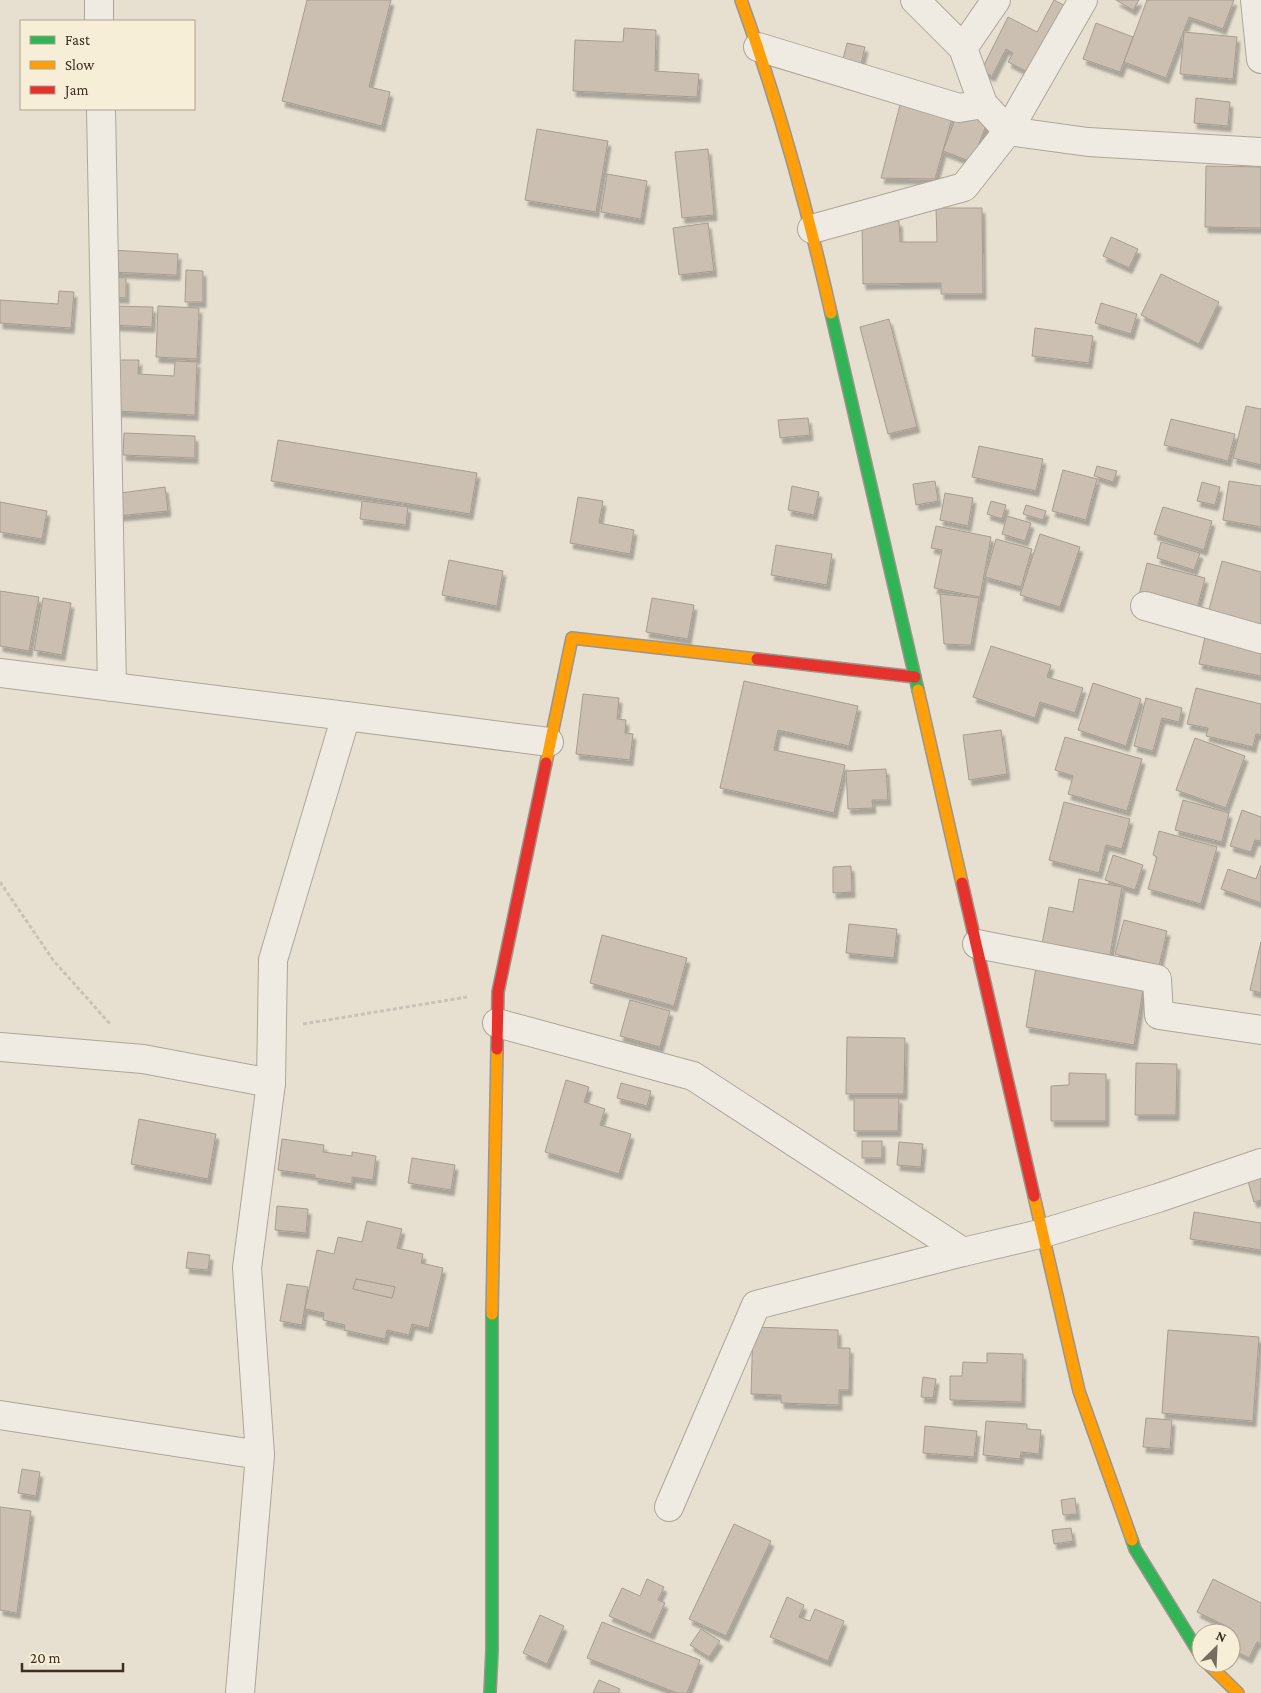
<svg xmlns="http://www.w3.org/2000/svg" width="1261" height="1693" font-family="'Crimson Pro',serif">
<style>
.building{fill:#cbbfb2;stroke:#a89c90;fill-rule:evenodd;filter:url(#shadow)}
.lines{fill:none;stroke-linecap:round;stroke-linejoin:round}
.street-casing{stroke:#ada599;stroke-width:30}
.fast-casing{stroke:#9c958a;stroke-width:14}
.slow-casing{stroke:#9c958a;stroke-width:14}
.jam-casing{stroke:#9c958a;stroke-width:14}
.path{stroke:#c8c2b9;stroke-width:3;stroke-dasharray:4 2.5;stroke-linecap:butt}
.street{stroke:#efebe3;stroke-width:28}
.fast{stroke:#30b455;stroke-width:11}
.slow{stroke:#ff9f0a;stroke-width:11}
.jam{stroke:#e5322d;stroke-width:11}
</style>
<defs>
<filter id="shadow"><feDropShadow dx="3" dy="5.5" stdDeviation="1" flood-color="#0004"/></filter>
</defs>
<rect width="100%" height="100%" fill="#e7e0d1"/>
<g class="building">
<path d="M307,0H391L369,87L390,92L382,126L282,101Z"/>
<path d="M1054,0L1067,7L1032,74L1008,62L1013,53L1006,49L992,76L981,71L1008,17L1037,32Z"/>
<path d="M1116,0H1139L1133,10Z"/>
<path d="M1147,0H1234L1223,29L1189,17L1166,78L1124,62Z"/>
<path d="M1096,23L1133,37L1120,72L1083,59Z"/>
<path d="M624,28L656,30L655,71L699,74L697,97L573,91L575,40L623,42Z"/>
<path d="M1184,32L1237,37L1233,79L1180,74Z"/>
<path d="M847,43L865,47L859,72L841,67Z"/>
<path d="M1196,98L1230,102L1228,126L1194,123Z"/>
<path d="M901,101L953,115L935,179L881,178Z"/>
<path d="M959,109L988,120L972,162L943,151Z"/>
<path d="M537,129L608,141L596,212L525,200Z"/>
<path d="M708,149L714,215L682,218L675,152Z"/>
<path d="M1206,166L1261,167V228L1205,227Z"/>
<path d="M607,174L647,181L641,219L601,212Z"/>
<path d="M936,208H982L983,294H941V283L863,284L862,222L899,221L900,242H937Z"/>
<path d="M708,223L714,271L679,275L673,228Z"/>
<path d="M1111,237L1138,249L1129,268L1103,256Z"/>
<path d="M112,250L178,254L177,275L111,272Z"/>
<path d="M186,270L203,271V302H185Z"/>
<path d="M1161,274L1219,302L1199,344L1141,315Z"/>
<path d="M112,277L126,278V298L112,297Z"/>
<path d="M59,291L74,292L71,328L0,323V300L58,304Z"/>
<path d="M1101,303L1137,314L1131,334L1095,323Z"/>
<path d="M113,306L153,307L152,327L112,325Z"/>
<path d="M158,306L199,308L197,359L156,357Z"/>
<path d="M889,319L917,427L888,434L860,327Z"/>
<path d="M1035,328L1093,336L1089,363L1032,356Z"/>
<path d="M119,360H139L138,374L174,376L175,361L197,362L195,415L117,411Z"/>
<path d="M1246,406L1261,409V465L1233,458Z"/>
<path d="M808,418L810,435L780,438L778,420Z"/>
<path d="M1171,419L1235,434L1228,461L1164,445Z"/>
<path d="M124,433L195,436V458L123,455Z"/>
<path d="M278,440L477,473L470,514L271,481Z"/>
<path d="M979,446L1043,459L1036,491L972,477Z"/>
<path d="M1097,466L1117,471L1113,482L1094,476Z"/>
<path d="M1063,470L1097,479L1086,520L1052,511Z"/>
<path d="M935,481L938,501L916,505L913,484Z"/>
<path d="M1229,481L1261,486V527L1223,520Z"/>
<path d="M1202,482L1220,487L1215,505L1197,501Z"/>
<path d="M792,486L819,492L814,515L788,510Z"/>
<path d="M165,487L168,511L116,516L113,494Z"/>
<path d="M945,493L973,498L968,526L940,520Z"/>
<path d="M578,497L603,501L599,523L634,530L630,554L570,543Z"/>
<path d="M362,501L408,507L406,525L360,519Z"/>
<path d="M991,501L1006,505L1002,519L987,514Z"/>
<path d="M0,502L47,511L42,539L0,532Z"/>
<path d="M1026,505L1046,511L1043,520L1023,514Z"/>
<path d="M1163,507L1212,521L1204,550L1154,534Z"/>
<path d="M1007,516L1031,523L1025,541L1002,534Z"/>
<path d="M936,526L991,537L980,597L934,588L942,550L931,548Z"/>
<path d="M1040,534L1080,547L1060,607L1020,595Z"/>
<path d="M996,539L1032,549L1021,587L985,577Z"/>
<path d="M1161,542L1200,553L1194,570L1157,558Z"/>
<path d="M776,545L832,554L827,585L771,575Z"/>
<path d="M449,560L503,571L497,606L442,595Z"/>
<path d="M1222,561L1261,572V631L1207,617Z"/>
<path d="M1147,563L1205,578L1196,613L1138,599Z"/>
<path d="M0,591L39,597L29,651L0,646Z"/>
<path d="M940,594L979,598L971,645L944,644Z"/>
<path d="M43,598L71,603L62,655L34,650Z"/>
<path d="M652,598L694,605L688,639L646,632Z"/>
<path d="M1205,637L1261,648V676L1199,664Z"/>
<path d="M991,646L1051,665L1047,677L1083,688L1075,713L1040,702L1035,718L973,697Z"/>
<path d="M744,681L858,706L849,746L778,730L774,750L845,765L834,813L720,788Z"/>
<path d="M1093,683L1141,699L1126,746L1078,730Z"/>
<path d="M1196,688L1261,704V735L1256,734L1253,747L1206,736L1208,728L1187,724Z"/>
<path d="M583,694L619,698L617,719L626,720L625,733L633,734L630,760L576,754Z"/>
<path d="M1146,698L1182,708L1179,722L1162,718L1153,751L1134,746Z"/>
<path d="M1001,730L1007,774L969,780L963,735Z"/>
<path d="M1065,737L1142,759L1127,811L1068,794L1073,776L1055,770Z"/>
<path d="M1195,738L1245,756L1226,808L1176,790Z"/>
<path d="M886,769L888,800H872L873,808L848,809L846,771Z"/>
<path d="M1183,800L1229,813L1222,842L1175,830Z"/>
<path d="M1064,802L1130,819L1122,849L1106,845L1099,873L1049,860Z"/>
<path d="M1242,810L1261,817V841L1255,840L1251,852L1230,846Z"/>
<path d="M1159,831L1217,847L1201,904L1148,889L1157,857L1153,855Z"/>
<path d="M1113,855L1143,865L1135,890L1105,880Z"/>
<path d="M1261,865V903L1221,889L1228,869L1256,879Z"/>
<path d="M851,866L852,892L833,893V867Z"/>
<path d="M1079,879L1122,887L1110,955L1042,944L1049,907L1073,912Z"/>
<path d="M1124,920L1167,931L1159,966L1115,954Z"/>
<path d="M849,924L897,929L894,958L846,953Z"/>
<path d="M602,935L687,958L674,1006L590,983Z"/>
<path d="M1261,942V993L1250,990Z"/>
<path d="M1036,967L1144,984L1134,1045L1026,1027Z"/>
<path d="M630,1000L670,1011L660,1047L620,1036Z"/>
<path d="M847,1037L905,1038L904,1094H846Z"/>
<path d="M1136,1063L1177,1064L1176,1115H1135Z"/>
<path d="M1069,1073L1106,1074V1121H1051V1086L1069,1085Z"/>
<path d="M566,1080L589,1087L584,1102L605,1109L600,1125L631,1134L619,1174L545,1152Z"/>
<path d="M621,1083L651,1091L647,1106L617,1098Z"/>
<path d="M854,1098H899L898,1131H854Z"/>
<path d="M139,1119L216,1134L208,1179L131,1164Z"/>
<path d="M282,1139L324,1145L323,1152L352,1156V1152L376,1156L373,1180L352,1177V1184L315,1178V1175L278,1170Z"/>
<rect x="862" y="1141" width="20" height="17"/>
<path d="M899,1142L923,1144L921,1167L897,1165Z"/>
<path d="M412,1158L455,1165L451,1190L408,1183Z"/>
<path d="M1261,1174V1200L1254,1202L1247,1178Z"/>
<path d="M277,1206L308,1209L306,1233L275,1230Z"/>
<path d="M1194,1212L1261,1223V1250L1190,1239Z"/>
<path d="M367,1221L402,1229L397,1248L423,1254L421,1263L443,1268L429,1328L412,1324L409,1335L387,1330L385,1339L344,1330L345,1325L323,1320L324,1313L305,1309L317,1250L334,1254L338,1237L362,1242ZM356,1279L395,1287L392,1298L353,1289Z"/>
<path d="M188,1252L210,1255L208,1270L186,1268Z"/>
<path d="M356,1279L395,1287L392,1298L353,1289Z"/>
<path d="M287,1284L308,1287L302,1325L280,1321Z"/>
<path d="M753,1327L838,1330V1348H850L849,1390H839V1405L781,1403V1395L751,1394Z"/>
<path d="M1168,1330L1259,1337L1253,1421L1162,1413Z"/>
<path d="M987,1353L1023,1354L1022,1402L950,1400V1376H962L963,1362L987,1363Z"/>
<path d="M923,1377L936,1379L933,1398L921,1397Z"/>
<path d="M1146,1418L1172,1420L1170,1449L1143,1447Z"/>
<path d="M986,1421L1027,1424V1429L1041,1430L1039,1454L1021,1452L1020,1459L983,1455Z"/>
<path d="M925,1426L977,1431L974,1457L923,1453Z"/>
<path d="M22,1469L40,1472L36,1496L18,1493Z"/>
<path d="M1075,1498L1077,1514L1063,1515L1061,1500Z"/>
<path d="M0,1507L31,1511L17,1613L0,1610Z"/>
<path d="M734,1524L771,1541L726,1636L689,1619Z"/>
<path d="M1071,1528L1073,1541L1054,1544L1052,1530Z"/>
<path d="M647,1579L664,1587L658,1600L665,1603L651,1634L609,1616L622,1588L640,1596Z"/>
<path d="M1213,1579L1261,1603V1644L1257,1642L1249,1658L1231,1649V1633H1223L1226,1626L1197,1612Z"/>
<path d="M787,1597L804,1605L799,1617L810,1621L815,1609L844,1621L828,1661L770,1637Z"/>
<path d="M540,1615L564,1626L547,1664L523,1653Z"/>
<path d="M602,1622L700,1660L687,1693H677L587,1658Z"/>
<path d="M701,1629L720,1641L709,1657L690,1645Z"/>
<path d="M599,1680L620,1689L618,1693H593Z"/>
</g>
<g class="lines">
<defs>
<g id="street">
<path d="M99,0V21"/>
<path d="M915,0L963,48"/>
<path d="M1255,0L1261,59"/>
<path d="M758,47L959,108L983,104L1008,131L1088,142L1261,152"/>
<path d="M983,104L963,48L996,0"/>
<path d="M101,109L112,687"/>
<path d="M812,229L964,187L1008,131L1083,0"/>
<path d="M1145,606L1261,639"/>
<path d="M0,673L346,716L549,742"/>
<path d="M977,944L1157,979L1159,1015L1261,1030"/>
<path d="M497,1023L693,1076L963,1252L1044,1233L1158,1198L1261,1163"/>
<path d="M0,1047L143,1059L271,1083"/>
<path d="M0,1415L260,1455"/>
<path d="M669,1507L756,1305L963,1252"/>
<path d="M240,1693L260,1455L247,1268L271,1083L273,960L346,716"/>
</g>
<g id="fast">
<path d="M831,313L918,690"/>
<path d="M1132,1540L1135,1549L1201,1656"/>
<path d="M490,1693L492,1650V1314"/>
</g>
<g id="slow">
<path d="M741,0C778,102 807,207 831,313"/>
<path d="M918,690L962,883"/>
<path d="M546,763L572,638L757,659"/>
<path d="M1034,1196L1079,1391L1132,1540"/>
<path d="M492,1314L497,1049"/>
<path d="M1207,1663L1238,1693"/>
</g>
<g id="jam">
<path d="M757,659L915,677"/>
<path d="M962,883L1034,1196"/>
<path d="M497,1049L498,992L546,763"/>
</g>
</defs>
<use href="#street" class="street-casing"/>
<use href="#fast" class="fast-casing"/>
<use href="#slow" class="slow-casing"/>
<use href="#jam" class="jam-casing"/>
<g class="path">
<path d="M0,882L53,960L110,1024"/>
<path d="M303,1024L467,997"/>
</g>
<use href="#street" class="street"/>
<use href="#fast" class="fast"/>
<use href="#slow" class="slow"/>
<use href="#jam" class="jam"/>
</g>
<rect x="20" y="20" width="175" height="90" fill="#f7eed8" stroke="#ada18e"/>
<rect x="30" y="36" width="25" height="8" fill="#30b455" stroke="#ada18e"/>
<text x="65" y="45" font-size="15" fill="#3d2e20">Fast</text>
<rect x="30" y="61" width="25" height="8" fill="#ff9f0a" stroke="#ada18e"/>
<text x="65" y="70" font-size="15" fill="#3d2e20">Slow</text>
<rect x="30" y="86" width="25" height="8" fill="#e5322d" stroke="#ada18e"/>
<text x="65" y="95" font-size="15" fill="#3d2e20">Jam</text>
<g transform="translate(1216 1648) rotate(24)"><circle r="24" fill="#f7eed8" stroke="#ada18e"/>
<path d="M0-4L9 19L0 12L-9 19Z" fill="#786c5e"/>
<text y="-8" font-size="14" font-weight="bold" text-anchor="middle" fill="#3d2e20">N</text>
</g>
<path d="M22 1663v8h101v-8" fill="none" stroke="#3d2e20" stroke-width="2.5"/>
<text x="30" y="1663" font-size="15" fill="#3d2e20" stroke="#f7eed8" stroke-width="4" paint-order="stroke">20 m</text>
</svg>
